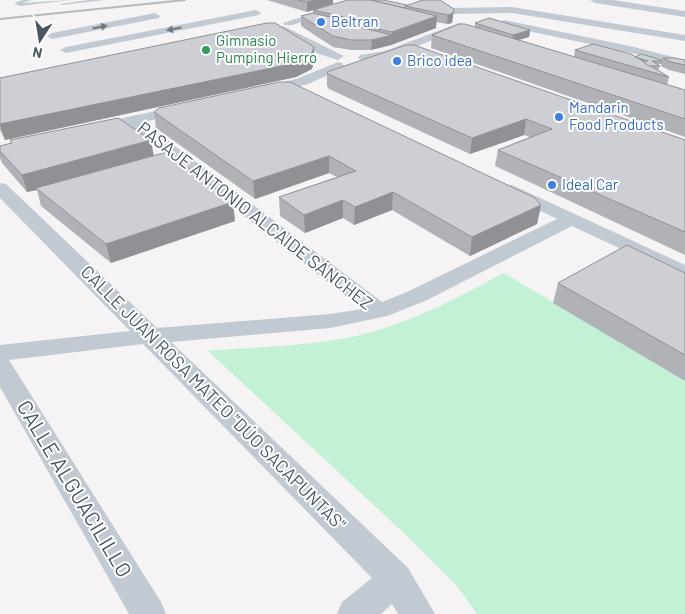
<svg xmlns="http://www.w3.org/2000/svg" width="685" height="614" font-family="Barlow,sans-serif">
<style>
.green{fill:#c3f1d5}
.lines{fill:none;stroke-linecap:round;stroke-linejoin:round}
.service{fill:#c1cad2;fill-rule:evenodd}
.minor{fill:#c1cad2;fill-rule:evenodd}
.rail{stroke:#b5b8bd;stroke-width:2}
.wall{fill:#b0b2b7}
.shaded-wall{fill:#909195}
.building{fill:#cdcfd5;stroke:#909195}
.oneway{fill:#6e7983}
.shop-dot{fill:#3f7fe0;stroke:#fff;stroke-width:2}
.leisure-dot{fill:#2e9e5b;stroke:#fff;stroke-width:2}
.labels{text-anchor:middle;stroke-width:4;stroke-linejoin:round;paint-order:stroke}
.far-shop-label{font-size:15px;fill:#366cbe;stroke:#fff;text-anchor:start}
.far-leisure-label{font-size:15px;fill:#27864d;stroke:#fff;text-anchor:start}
.street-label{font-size:18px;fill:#4a5661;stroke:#fff}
.near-street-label{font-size:21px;fill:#4a5661;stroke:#fff}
</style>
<rect width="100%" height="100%" fill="#f5f3f3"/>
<path class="green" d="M504,273L685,381V614H477L457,586L407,536L208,351C262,346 319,347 371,332C419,319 461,296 504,273Z"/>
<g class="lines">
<g class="service">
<path d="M23,0H32L21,3L71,0L20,6L14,3Z"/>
<path d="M89,0H105L62,5L60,4Z"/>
</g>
<g class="minor">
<path d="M357,0H372L292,25H284L283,23Z"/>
<path d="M590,0H613L685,11V17L595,3Z"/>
<path d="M512,7L685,35V41L512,13L450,14L445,11L450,8Z"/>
<path d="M256,10L261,13L259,15L66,53L60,50L66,47Z"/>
<path d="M155,13L160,16L159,18L52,39L47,36L52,33Z"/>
<path d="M504,20L634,47L685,60V68L632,53L500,25L499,23Z"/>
<path d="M459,23L463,24V28L392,56L364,62L358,58L360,55L385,51Z"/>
<path d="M283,26L344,56L338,60L319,54L279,31V27Z"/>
<path d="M338,62L342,63L344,66L342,69L308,84L267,95L260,91L262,88L299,78Z"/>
<path d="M185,105L192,109L190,112L143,122L382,302L409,291L557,219L506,194L503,190L506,186L512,185L685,265V279L572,226L425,301L387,316L330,328L171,342L408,568L435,614H398L392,604L381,614H337L342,602L372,578L143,344L9,360L161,602L166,614H129L0,387V345L130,331L0,198V183L6,184L157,328L330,314L362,309L129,125L94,132L87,128L94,124Z"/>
</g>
<path class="rail" d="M0,19L185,0"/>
</g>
<g class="wall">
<path d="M267,0H333L307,12Z"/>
<path d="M407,5L454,9L452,23L447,24L436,22V28L391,45L371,50H351L333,47L301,26V16L313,13V10Z"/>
<path d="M475,23L530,30L529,37L518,40L574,57L575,50L662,60L663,58L685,60V74L669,70L661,66V64H657L660,66L658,70H657L669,77L667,85L685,90V137L431,48L432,35L475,27Z"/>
<path d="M314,47V61L312,69L296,77L5,140L0,130V78Z"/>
<path d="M327,72L685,140V255L495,166L498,150L530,137L524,135L470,154L329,89L327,86Z"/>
<path d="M154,112L541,205L537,224L470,256L392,210L354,225L343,218L305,233L280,216L279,197L337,177L329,173L255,199L156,128Z"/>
<path d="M10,140L153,156L233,202L235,221L111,263L41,206L37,190L27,192L2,163L0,158V146L11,143Z"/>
<path d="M685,273V381L553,303L558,283Z"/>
</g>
<g class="shaded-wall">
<path d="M316,0H333V4L307,12V2Z"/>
<path d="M454,9L452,23L447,24L448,15Z"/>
<path d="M437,16L436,28L391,45L392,32Z"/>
<path d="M530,30L529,37L512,42L513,35Z"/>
<path d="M392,35L391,45L371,50L372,40Z"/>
<path d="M314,47V61L312,69L296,77L5,140L0,124Z"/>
<path d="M526,119L524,135L470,154L472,138Z"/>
<path d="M151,140L154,157L36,188L37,190L27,192L22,175Z"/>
<path d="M329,156V173L255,199L253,181Z"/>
<path d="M393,192L392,210L354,225L355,207Z"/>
<path d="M343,200V218L305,233L304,215Z"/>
<path d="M233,202L235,221L111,263L106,244Z"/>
<path d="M541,205L537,224L470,256L472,237Z"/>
</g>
<g class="building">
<path d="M298,0H316L307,2Z"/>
<path d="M348,0H371L437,16L392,32L346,22L353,19L313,10Z"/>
<path d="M371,0H383L407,5L405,6V8Z"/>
<path d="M423,0H440L454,9L453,13L448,15L405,6Z"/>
<path d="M313,13L348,21L346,22V24L392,35L372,40H351L333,36L301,16Z"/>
<path d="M489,18L530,30L513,35L475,23Z"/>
<path d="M267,23H275L314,47L311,55L296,63L0,124V78Z"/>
<path d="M459,24H465L685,90V119L432,35Z"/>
<path d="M593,44L631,54L669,77L575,50Z"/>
<path d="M406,45H414L685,140V232L498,150L552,129L526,119L472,138L328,74L327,72Z"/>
<path d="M641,54L662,60V61H652L660,66H649L642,61H648L635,57Z"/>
<path d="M663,58H674L685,60V65L671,62Z"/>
<path d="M279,82H290L535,198L541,205L472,237L393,192L355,207L343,200L304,215L279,197L356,171L329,156L253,181L154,112L159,108Z"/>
<path d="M118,118L151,140L22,175L0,151V146L12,143L10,140Z"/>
<path d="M167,152L233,202L106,244L36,188Z"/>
<path d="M627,245L685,273V355L558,283Z"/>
</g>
<defs><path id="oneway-solid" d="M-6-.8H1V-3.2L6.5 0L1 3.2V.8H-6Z" transform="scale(1.25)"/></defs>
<g class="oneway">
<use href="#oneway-solid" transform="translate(100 27) rotate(-11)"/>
<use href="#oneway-solid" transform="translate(174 29) rotate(169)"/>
</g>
<g class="shop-dot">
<circle cx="321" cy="22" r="5"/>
<circle cx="397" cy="61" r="5"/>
<circle cx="559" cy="117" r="5"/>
<circle cx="552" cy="185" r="5"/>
</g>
<circle class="leisure-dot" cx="206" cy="50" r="5"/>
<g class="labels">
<g class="far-shop-label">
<text x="331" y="27">Beltran</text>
<text x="407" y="66">Brico idea</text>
<text x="569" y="113">Mandarin<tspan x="569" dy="17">Food Products</tspan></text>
<text x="562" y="190">Ideal Car</text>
</g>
<g class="far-leisure-label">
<text x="216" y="46">Gimnasio<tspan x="216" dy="17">Pumping Hierro</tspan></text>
</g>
<g class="street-label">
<text transform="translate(255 216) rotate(38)" y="6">PASAJE ANTONIO ALCAIDE SÁNCHEZ</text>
<text transform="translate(213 398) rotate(45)" y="6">CALLE JUAN ROSA MATEO "DÚO SACAPUNTAS"</text>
</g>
<g class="near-street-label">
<text transform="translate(74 489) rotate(59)" y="7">CALLE ALGUACILILLO</text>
</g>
</g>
<g transform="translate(40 40) rotate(192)" stroke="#ffffff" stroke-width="4" paint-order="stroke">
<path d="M0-4L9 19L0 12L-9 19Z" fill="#4a5661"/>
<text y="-8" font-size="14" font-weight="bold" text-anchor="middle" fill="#4a5661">N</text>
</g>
</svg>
